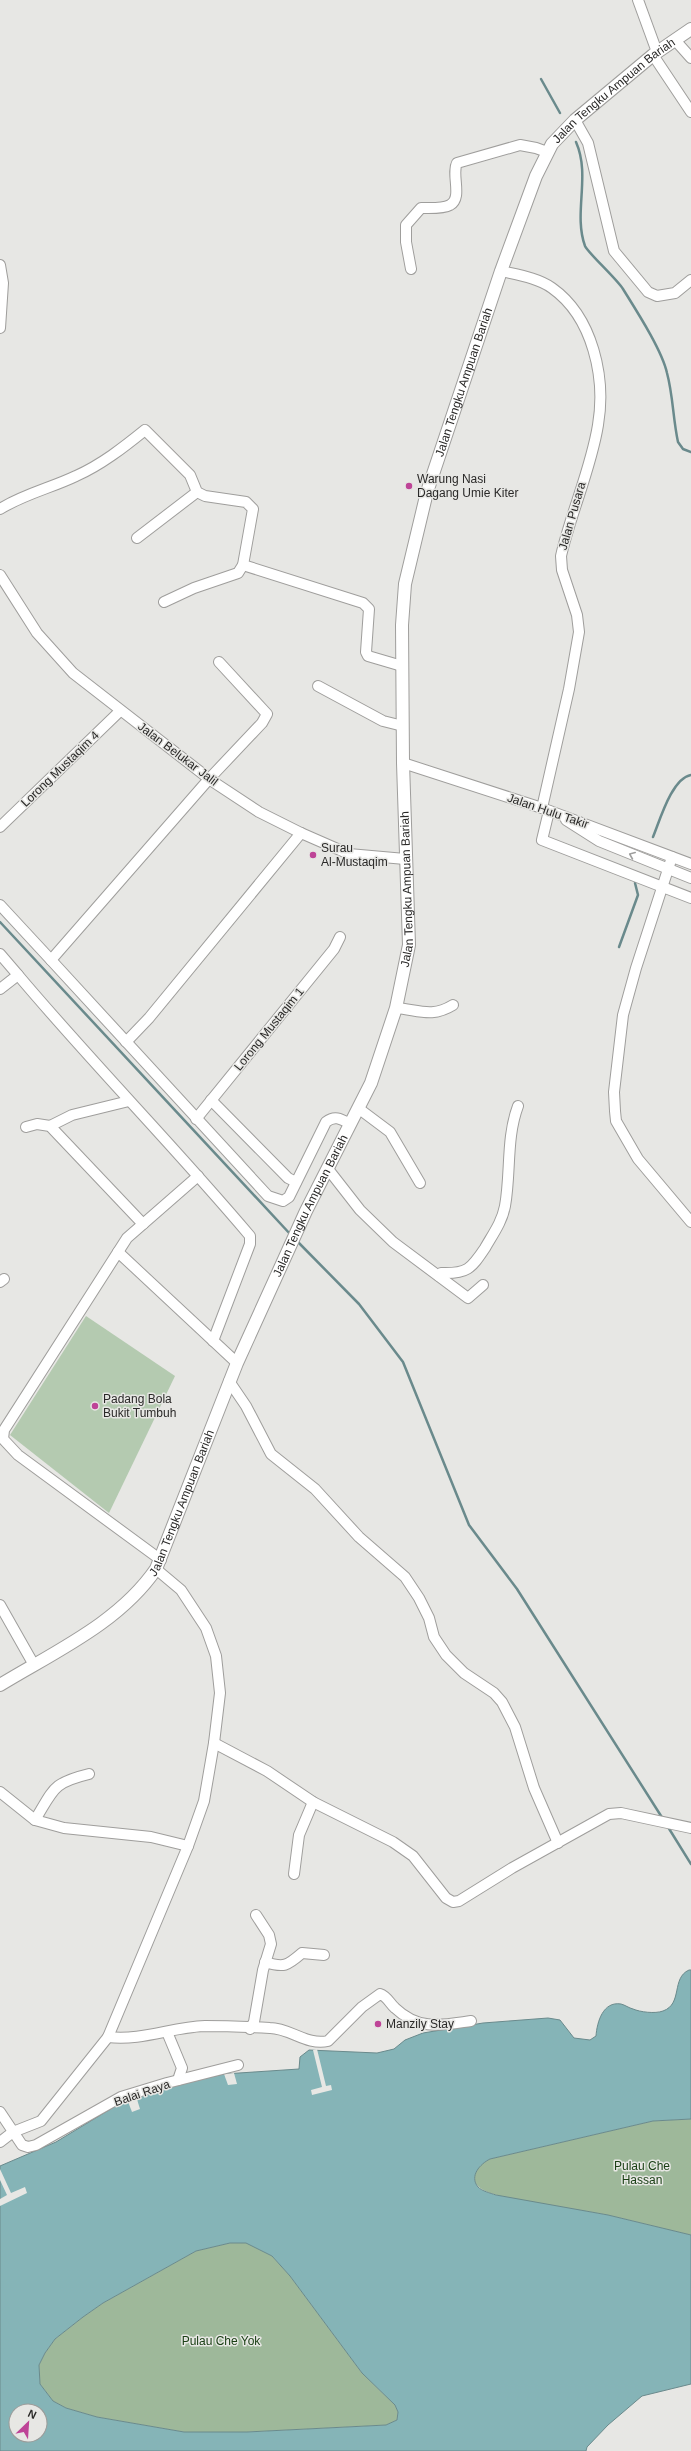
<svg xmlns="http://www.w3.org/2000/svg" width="691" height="2451" font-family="Helvetica,sans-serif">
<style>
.green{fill:#b4cab0}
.forest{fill:#9eb89a}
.water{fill:#85b4b7;stroke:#6a8a8c;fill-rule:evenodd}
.pier{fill:#e7e7e4}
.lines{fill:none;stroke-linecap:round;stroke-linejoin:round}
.stream{stroke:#6a8a8c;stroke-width:2.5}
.minor-casing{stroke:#9f9e9c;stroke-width:12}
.major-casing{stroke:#9f9e9c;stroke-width:14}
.minor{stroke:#fff;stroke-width:10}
.major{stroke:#fff;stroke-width:12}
.oneway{stroke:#9f9f9e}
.poi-dot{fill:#be4497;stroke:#e7e7e4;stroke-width:1.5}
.labels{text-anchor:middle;stroke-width:3;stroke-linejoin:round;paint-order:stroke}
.street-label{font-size:12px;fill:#2a2928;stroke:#e7e7e4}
.poi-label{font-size:12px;fill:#2a2928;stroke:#e7e7e4;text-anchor:start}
.park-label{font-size:12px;fill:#1b4016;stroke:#e7e7e4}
</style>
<rect width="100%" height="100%" fill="#e7e7e4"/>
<path class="green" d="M86,1316L175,1376L109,1513L10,1435Z"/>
<g class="forest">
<path d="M691,2119V2235C663,2229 635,2221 607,2215C584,2210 492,2200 479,2187C468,2177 480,2163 490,2159L653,2121Z"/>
<path d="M230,2243H247L272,2256L290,2276L362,2373L395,2405L398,2412L397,2420L386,2425L247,2432H184L97,2417L66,2408L53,2401L40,2384L39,2365L45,2353L55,2339L83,2317L103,2303L196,2251Z"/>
</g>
<path class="water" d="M689,1970H691V2119L653,2121L490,2159C480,2164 469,2176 478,2187C482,2191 490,2193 496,2195L608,2215L691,2235V2384L642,2396L608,2425L587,2447L586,2451H0V2166L56,2142L127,2099L161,2088L224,2074L299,2069L300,2057L309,2050L377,2053L394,2049L405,2040L423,2033L483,2023L548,2018L560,2020L574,2038L590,2040L596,2036C597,2022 603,2001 621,2004C625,2005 629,2008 633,2009C640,2012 655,2014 663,2011C683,2004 671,1978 689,1970ZM230,2243H246L272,2256L290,2276L362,2373L395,2405L398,2412L397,2420L386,2425L247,2432H184L97,2417L66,2408L53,2401L40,2384L39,2365L45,2353L55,2339L83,2317L103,2303L196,2251ZM16,2411H40V2435H16Z"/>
<g class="pier">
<path d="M317,2049L326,2086L331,2085L332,2090L312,2095L311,2090L322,2087L313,2050Z"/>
<path d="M234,2073L237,2084L228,2085L224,2074Z"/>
<path d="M136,2096L140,2109L132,2112L127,2099Z"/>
<path d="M0,2169L11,2193L25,2187L27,2193L0,2206V2199L7,2195L0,2180Z"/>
</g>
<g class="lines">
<g class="stream">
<path d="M541,79L560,113"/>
<path d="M576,142C591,176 573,213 585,246C588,253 616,278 623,289C636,310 662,350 667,373C673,395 673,419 678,442L683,449L691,452"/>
<path d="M653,837C660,820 672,778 691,775"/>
<path d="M0,922L291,1235"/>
<path d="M619,947L638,895L635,883"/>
<path d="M296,1240L359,1304L403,1362L469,1525L517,1589L663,1819"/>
<path d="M668,1827L691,1864"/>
</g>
<defs>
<g id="minor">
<path d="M638,0L657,52"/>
<path d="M675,40L691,58"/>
<path d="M653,55L691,112"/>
<path d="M575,120L588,143L614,251L648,292L657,296L675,293L691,280"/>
<path d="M0,265L3,283L0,328"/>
<path d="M411,269L406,242V225L421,208C429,208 443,209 450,205C463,198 451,174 457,163L520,145L536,148L547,152"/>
<path d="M501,271C518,275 538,278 552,288C593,317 606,378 598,425C591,469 571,512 561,556L562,570L577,615L579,632L569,689L542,808"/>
<path d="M0,509C24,494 51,488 76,476C101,465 124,447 145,430L190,475L197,492L205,496L246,502L253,509L243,565L238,573L194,588L164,602"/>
<path d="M137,538L197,492"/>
<path d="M243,565L363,603L369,609L366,652L368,656L402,666"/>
<path d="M0,575L37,633L73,673L212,781L259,812L301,833L349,854L405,859"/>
<path d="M318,686L383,721L403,726"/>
<path d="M403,763L542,808L691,864"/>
<path d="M549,811L542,840L691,898"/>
<path d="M566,820L599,841L691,878"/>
<path d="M0,827L120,711"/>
<path d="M672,857L636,968L623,1015L614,1092L615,1111L616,1121L638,1159L691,1222"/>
<path d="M0,905L51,960L209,779L262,723L267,714L219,662"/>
<path d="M0,954L18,975L0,989"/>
<path d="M51,960L268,1196L283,1201L289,1197L326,1122C335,1115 341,1119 350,1124"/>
<path d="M18,975C93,1064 175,1147 250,1236V1244L213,1341"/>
<path d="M396,1008C419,1010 432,1018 453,1005"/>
<path d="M126,1042L149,1018L301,833"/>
<path d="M211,1100L288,1178L296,1182"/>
<path d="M358,1108L390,1132L420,1183"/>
<path d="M196,1119L334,949L340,937"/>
<path d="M50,1126L72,1115L129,1101"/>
<path d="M26,1127L37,1124L50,1126L143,1224"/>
<path d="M328,1169L360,1210L393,1242L468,1298L483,1285"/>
<path d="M118,1252L237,1363"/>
<path d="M439,1276L441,1273C467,1274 471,1269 485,1248C493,1234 502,1222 505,1206C511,1173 506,1138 518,1106"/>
<path d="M0,1282L4,1279"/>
<path d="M229,1381L246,1406L271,1454L315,1489L359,1537L405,1577L419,1598L429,1618L434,1637L446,1655L464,1673L494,1693L502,1702L515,1727L534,1788L558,1843"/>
<path d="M161,1560L18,1455L3,1439L4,1430L127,1238L198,1176"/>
<path d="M0,1605L34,1665"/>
<path d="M214,1743L267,1771L313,1802L393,1842L413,1856L446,1898L453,1902L459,1901L512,1868L609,1814L621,1813L691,1828"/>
<path d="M0,1792L35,1820L64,1828L151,1837L188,1846"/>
<path d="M35,1820C54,1789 52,1783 89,1774"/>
<path d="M294,1874L299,1835L313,1802"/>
<path d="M265,1962C284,1968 287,1966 302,1953L324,1955"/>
<path d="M250,2029L254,2022L263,1970L271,1944L269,1935L256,1915"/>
<path d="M167,2032L182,2068L178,2080"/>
<path d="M108,2037C142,2041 172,2027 205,2026C226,2026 249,2027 270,2028C290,2028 307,2046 328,2041L362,2007L380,1994C387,1996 390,2004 395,2008C419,2031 442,2025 471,2021"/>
<path d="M0,2112L22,2145L28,2147L36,2145L121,2097L167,2083L238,2065"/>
<path d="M0,2142L13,2132L41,2121L108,2037L188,1846L204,1801L214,1743L220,1693L216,1656L206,1628L181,1590L156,1569"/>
</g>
<g id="major">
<path id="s1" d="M0,1685C54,1652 119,1623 156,1569L237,1363L306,1211L371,1083L396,1008L409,945L403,763L402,625L405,584L427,492L501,271L536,176L552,144L575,120L653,55L691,29"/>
</g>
</defs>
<use href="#minor" class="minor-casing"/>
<use href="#major" class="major-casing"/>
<use href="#minor" class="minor"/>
<use href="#major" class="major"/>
</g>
<defs><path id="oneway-chevron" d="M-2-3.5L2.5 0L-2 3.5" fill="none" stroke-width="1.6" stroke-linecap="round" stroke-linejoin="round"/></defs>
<use class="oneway" href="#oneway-chevron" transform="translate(632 855) rotate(-157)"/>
<g class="poi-dot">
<circle cx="409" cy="486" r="4"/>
<circle cx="313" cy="855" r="4"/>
<circle cx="95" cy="1406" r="4"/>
<circle cx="378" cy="2024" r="4"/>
</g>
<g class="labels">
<g class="street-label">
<text dy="4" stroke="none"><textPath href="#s1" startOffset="1779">Jalan Tengku Ampuan Bariah</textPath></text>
<text dy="4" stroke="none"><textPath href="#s1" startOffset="1443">Jalan Tengku Ampuan Bariah</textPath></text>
<text transform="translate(572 516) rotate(-74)" y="4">Jalan Pusara</text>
<text transform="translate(178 754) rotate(37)" y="4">Jalan Belukar Jalil</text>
<text transform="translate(60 769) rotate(-44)" y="4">Lorong Mustaqim 4</text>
<text transform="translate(548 811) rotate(19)" y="4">Jalan Hulu Takir</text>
<text dy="4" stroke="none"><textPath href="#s1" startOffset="927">Jalan Tengku Ampuan Bariah</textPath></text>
<text transform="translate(269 1029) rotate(-51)" y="4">Lorong Mustaqim 1</text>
<text dy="4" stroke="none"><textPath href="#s1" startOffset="591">Jalan Tengku Ampuan Bariah</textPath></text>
<text dy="4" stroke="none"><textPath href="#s1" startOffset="267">Jalan Tengku Ampuan Bariah</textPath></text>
<text transform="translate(142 2093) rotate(-19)" y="4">Balai Raya</text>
</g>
<g class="poi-label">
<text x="417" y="483">Warung Nasi<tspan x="417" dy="14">Dagang Umie Kiter</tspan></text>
<text x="321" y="852">Surau<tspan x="321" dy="14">Al-Mustaqim</tspan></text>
<text x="103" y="1403">Padang Bola<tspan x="103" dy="14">Bukit Tumbuh</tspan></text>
<text x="386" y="2028">Manzily Stay</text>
</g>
<g class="park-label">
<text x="642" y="2170">Pulau Che<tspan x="642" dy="14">Hassan</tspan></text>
<text x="221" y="2345">Pulau Che Yok</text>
</g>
</g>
<g transform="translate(28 2423) rotate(25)"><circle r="19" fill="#e7e7e4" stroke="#9b9b99"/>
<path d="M0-3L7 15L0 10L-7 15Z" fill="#be4497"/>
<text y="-6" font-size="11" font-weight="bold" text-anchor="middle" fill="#2a2928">N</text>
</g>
</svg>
